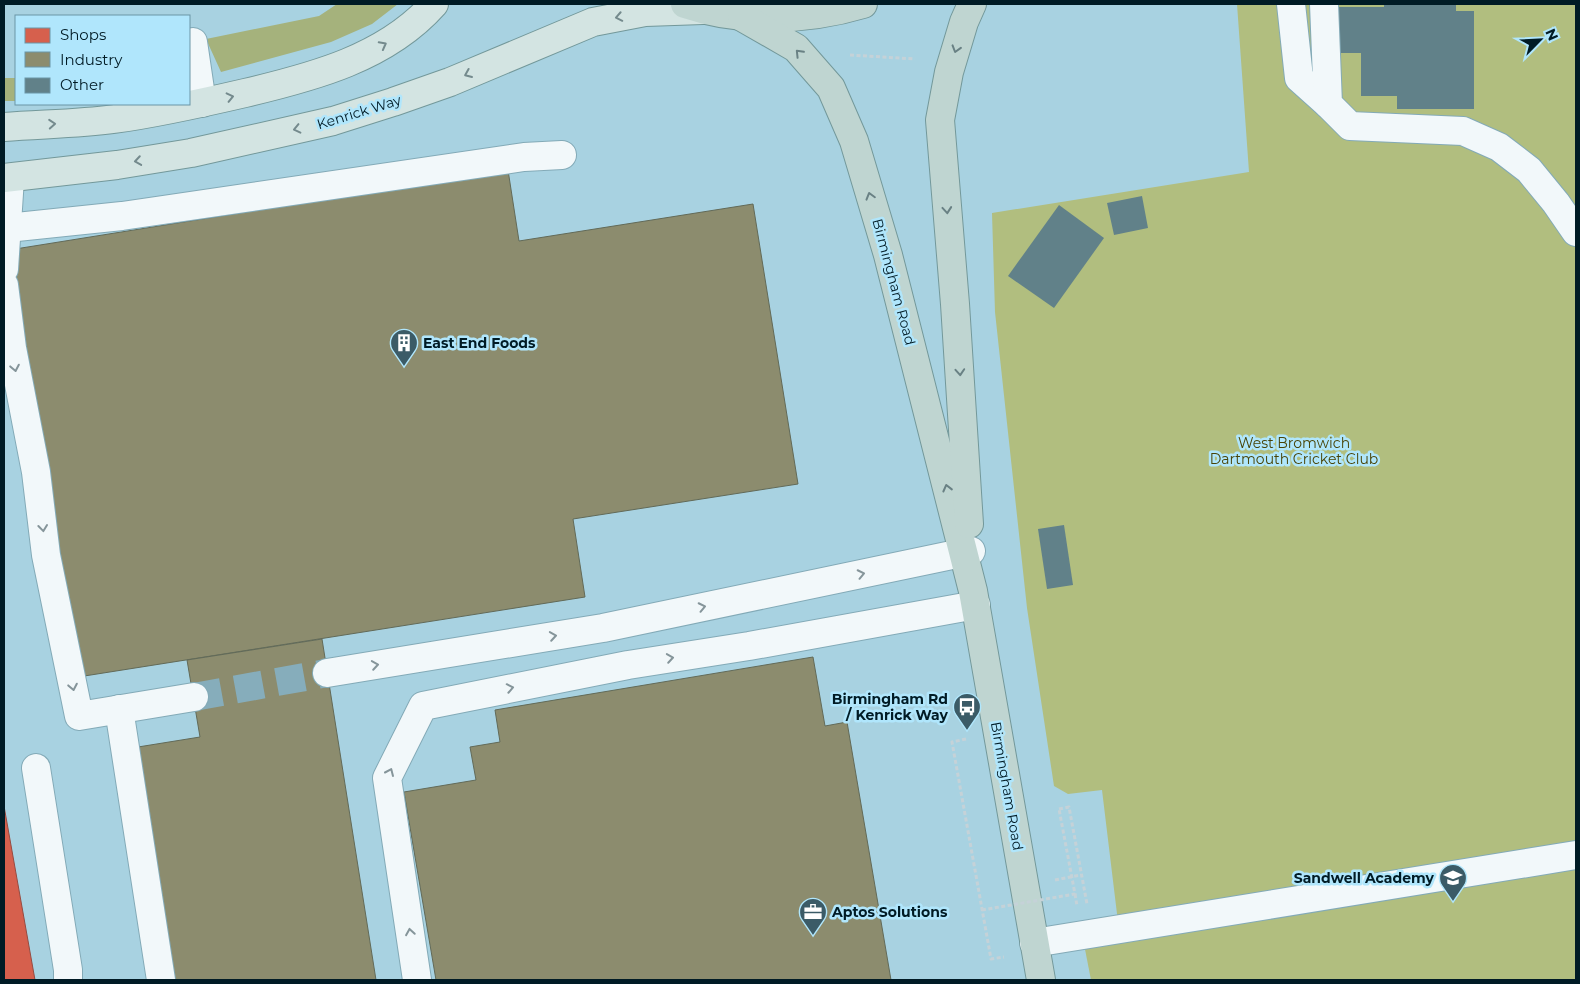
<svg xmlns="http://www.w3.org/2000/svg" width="1580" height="984" font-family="Montserrat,sans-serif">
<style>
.green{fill:#b1be7f}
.forest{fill:#a5b27c}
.shops{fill:#d6604d;stroke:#964b41}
.industry{fill:#8c8c6e;stroke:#626a58}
.building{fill:#618189}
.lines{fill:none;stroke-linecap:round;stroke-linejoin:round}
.minor-tunnel{stroke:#86adbb;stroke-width:28;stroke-dasharray:28 14;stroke-linecap:butt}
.minor-casing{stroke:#83aab7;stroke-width:30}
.major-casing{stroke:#73989a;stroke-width:30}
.highway-casing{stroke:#73989a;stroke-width:30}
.path{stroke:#c5d2d8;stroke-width:3;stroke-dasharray:4 2.5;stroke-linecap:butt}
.minor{stroke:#f2f8fa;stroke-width:28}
.major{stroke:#d3e4e2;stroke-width:28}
.highway{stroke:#bfd5d1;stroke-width:28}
.path-bridge{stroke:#c5d2d8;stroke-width:3;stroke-dasharray:4 2.5;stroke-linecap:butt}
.oneway{stroke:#748a8d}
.oneway2{stroke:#698184}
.oneway3{stroke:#85959a}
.labels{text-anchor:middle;stroke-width:5;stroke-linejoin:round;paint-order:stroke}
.street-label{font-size:14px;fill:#001b25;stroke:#b0e6fc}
.poi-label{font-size:14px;font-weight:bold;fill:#001b25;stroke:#b0e6fc;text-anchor:start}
.park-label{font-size:14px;fill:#484306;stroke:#b0e6fc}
</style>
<rect width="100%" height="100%" fill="#a8d2e1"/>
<g class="green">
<path d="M1237,4H1576V847L1118,922L1102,790L1068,794L1054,786L1027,608L995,312L992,213L1249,172Z"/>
<path d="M1576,866V980H1091L1083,939Z"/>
</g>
<g class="forest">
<path d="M337,4H398L372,24L331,42L221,72L206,39L319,16Z"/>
<rect x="4" y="78" width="12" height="23"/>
</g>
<path class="shops" d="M4,806L35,980H4Z"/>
<g class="industry">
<path d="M508,170L519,241L753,204L798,484L573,519L585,597L78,677L9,250Z"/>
<path d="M322,639L376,980H175L138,747L200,737L187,660Z"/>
<path d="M813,657L825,726L847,722L891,980H436L404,792L476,780L470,747L500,742L495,710Z"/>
</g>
<g class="building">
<path d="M1384,4H1456V11H1474V109H1397V96H1361V53H1339V7H1384Z"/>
<path d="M1142,196L1148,228L1114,235L1107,203Z"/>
<path d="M1059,205L1104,238L1054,308L1008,276Z"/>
<path d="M1064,525L1073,585L1047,589L1038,529Z"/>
</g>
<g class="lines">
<path class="minor-tunnel" d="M194,697L327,673"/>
<defs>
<g id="minor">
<path d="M1291,4L1299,78L1328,104"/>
<path d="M1324,4L1328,104L1350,126L1463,131L1499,147L1529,170L1556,203L1576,232"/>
<path d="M193,42L202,103"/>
<path d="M7,228L122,216L524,157L562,155"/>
<path d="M4,269L10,178"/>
<path d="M4,285L12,348L36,472L46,555L79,716L194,697"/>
<path d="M327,673L603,628L971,551"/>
<path d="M119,709L161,980"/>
<path d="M36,768L68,970V980"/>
<path d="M1034,943L1576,855"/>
<path d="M417,980L387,778L423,706L628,665L749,646L976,605"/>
</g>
<g id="major">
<path d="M4,127C40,124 78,124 114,119C158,113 202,103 245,93C313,77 386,58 434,4"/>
<path d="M4,178L117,165L191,153L333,121L393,102L450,82L593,22L645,12L703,10"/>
</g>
<g id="highway">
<path d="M685,4C741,23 806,21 863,4"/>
<path d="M742,17L796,48L831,88L854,141L888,255L973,591L1041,980"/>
<path d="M969,524L955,304L940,120L949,72L964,22L972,4"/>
</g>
</defs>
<use href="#minor" class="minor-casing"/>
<use href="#major" class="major-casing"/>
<use href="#highway" class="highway-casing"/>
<g class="path">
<path d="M850,55L915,59"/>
<path d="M966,739L952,742L991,959L1004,957"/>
<path d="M1059,809L1069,807L1087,904"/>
<path d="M1055,880L1081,875"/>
<path d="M1075,894L1077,906"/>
</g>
<use href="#minor" class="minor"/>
<use href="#major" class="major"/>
<use href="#highway" class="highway"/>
<path class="path-bridge" d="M982,910L1075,894L1059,809"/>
</g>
<defs><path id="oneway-chevron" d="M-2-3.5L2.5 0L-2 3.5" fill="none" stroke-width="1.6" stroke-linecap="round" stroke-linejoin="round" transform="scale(1.25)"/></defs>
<g class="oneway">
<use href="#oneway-chevron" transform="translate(619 17) rotate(169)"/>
<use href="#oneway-chevron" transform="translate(383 45) rotate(-28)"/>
<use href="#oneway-chevron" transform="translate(468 74) rotate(157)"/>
<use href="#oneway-chevron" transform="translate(230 97) rotate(-13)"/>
<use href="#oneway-chevron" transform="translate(52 124) rotate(-4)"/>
<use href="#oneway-chevron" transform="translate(297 129) rotate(167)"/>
<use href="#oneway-chevron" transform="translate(138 161) rotate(171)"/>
</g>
<g class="oneway2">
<use href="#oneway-chevron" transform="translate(956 49) rotate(107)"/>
<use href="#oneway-chevron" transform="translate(799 53) rotate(-134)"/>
<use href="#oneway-chevron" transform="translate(870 196) rotate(-106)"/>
<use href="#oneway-chevron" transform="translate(947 210) rotate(85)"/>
<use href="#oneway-chevron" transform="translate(960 372) rotate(86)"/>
<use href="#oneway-chevron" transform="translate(947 488) rotate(-104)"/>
</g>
<g class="oneway3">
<use href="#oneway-chevron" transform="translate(15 368) rotate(79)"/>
<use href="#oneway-chevron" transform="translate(43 528) rotate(83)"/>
<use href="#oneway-chevron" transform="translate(861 574) rotate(-12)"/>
<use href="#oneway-chevron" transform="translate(702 607) rotate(-12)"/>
<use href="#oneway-chevron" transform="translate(553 636) rotate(-9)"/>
<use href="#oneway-chevron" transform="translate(670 658) rotate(-9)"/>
<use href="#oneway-chevron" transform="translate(375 665) rotate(-9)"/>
<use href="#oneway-chevron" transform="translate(73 687) rotate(79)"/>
<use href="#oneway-chevron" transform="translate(510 688) rotate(-11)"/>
<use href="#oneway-chevron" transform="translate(390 772) rotate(-66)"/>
<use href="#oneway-chevron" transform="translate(410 932) rotate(-99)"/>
</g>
<defs>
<symbol id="building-pin" viewBox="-11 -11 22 30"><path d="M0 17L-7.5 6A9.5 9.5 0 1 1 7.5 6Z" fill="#3b5b67" stroke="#b0e6fc"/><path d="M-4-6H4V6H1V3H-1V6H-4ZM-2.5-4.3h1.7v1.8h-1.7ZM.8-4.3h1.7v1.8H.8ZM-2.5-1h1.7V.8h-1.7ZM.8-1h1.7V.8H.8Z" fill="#fff"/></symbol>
<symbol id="bus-pin" viewBox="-11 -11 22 30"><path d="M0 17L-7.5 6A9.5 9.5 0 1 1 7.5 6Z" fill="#3b5b67" stroke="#b0e6fc"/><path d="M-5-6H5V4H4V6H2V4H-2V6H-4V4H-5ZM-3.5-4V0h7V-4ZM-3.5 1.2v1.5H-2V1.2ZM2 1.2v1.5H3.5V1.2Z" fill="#fff"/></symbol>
<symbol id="school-pin" viewBox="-11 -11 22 30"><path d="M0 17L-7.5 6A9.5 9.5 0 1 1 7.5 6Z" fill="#3b5b67" stroke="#b0e6fc"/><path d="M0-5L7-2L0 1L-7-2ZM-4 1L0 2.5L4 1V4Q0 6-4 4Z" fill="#fff"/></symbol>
<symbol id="office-pin" viewBox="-11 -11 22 30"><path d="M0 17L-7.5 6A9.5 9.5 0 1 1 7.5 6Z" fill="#3b5b67" stroke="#b0e6fc"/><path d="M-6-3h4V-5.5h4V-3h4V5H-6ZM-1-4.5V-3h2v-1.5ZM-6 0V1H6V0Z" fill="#fff"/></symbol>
</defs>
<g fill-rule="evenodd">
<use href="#building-pin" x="388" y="327" width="32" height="43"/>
<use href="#bus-pin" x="951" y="691" width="32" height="43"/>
<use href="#school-pin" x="1437" y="862" width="32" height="43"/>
<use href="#office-pin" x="797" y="896" width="32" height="43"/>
</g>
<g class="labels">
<g class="street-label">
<text transform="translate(359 112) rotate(-17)" y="5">Kenrick Way</text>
<text transform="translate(894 282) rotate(75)" y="5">Birmingham Road</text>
<text transform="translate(1007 786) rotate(80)" y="5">Birmingham Road</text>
</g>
<g class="poi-label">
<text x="423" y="348">East End Foods</text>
<text x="948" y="704" text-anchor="end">Birmingham Rd<tspan x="948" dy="16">/ Kenrick Way</tspan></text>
<text x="1434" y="883" text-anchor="end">Sandwell Academy</text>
<text x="832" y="917">Aptos Solutions</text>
</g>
<g class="park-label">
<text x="1294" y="448">West Bromwich<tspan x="1294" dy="16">Dartmouth Cricket Club</tspan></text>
</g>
</g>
<rect width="1580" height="984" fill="none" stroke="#001b25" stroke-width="10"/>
<rect x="15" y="15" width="175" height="90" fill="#b0e6fc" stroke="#6a95a6"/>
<rect x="25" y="28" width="25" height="15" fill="#d6604d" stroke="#6a95a6"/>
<text x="60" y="40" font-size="15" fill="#001b25">Shops</text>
<rect x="25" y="52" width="25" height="15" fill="#8c8c6e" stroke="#6a95a6"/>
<text x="60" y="65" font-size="15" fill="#001b25">Industry</text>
<rect x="25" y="78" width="25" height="15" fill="#618189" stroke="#6a95a6"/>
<text x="60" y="90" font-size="15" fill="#001b25">Other</text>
<g transform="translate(1540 40) rotate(66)" stroke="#b0e6fc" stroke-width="4" paint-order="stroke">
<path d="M0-4L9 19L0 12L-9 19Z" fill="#001b25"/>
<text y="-8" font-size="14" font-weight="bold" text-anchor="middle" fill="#001b25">N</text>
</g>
</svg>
